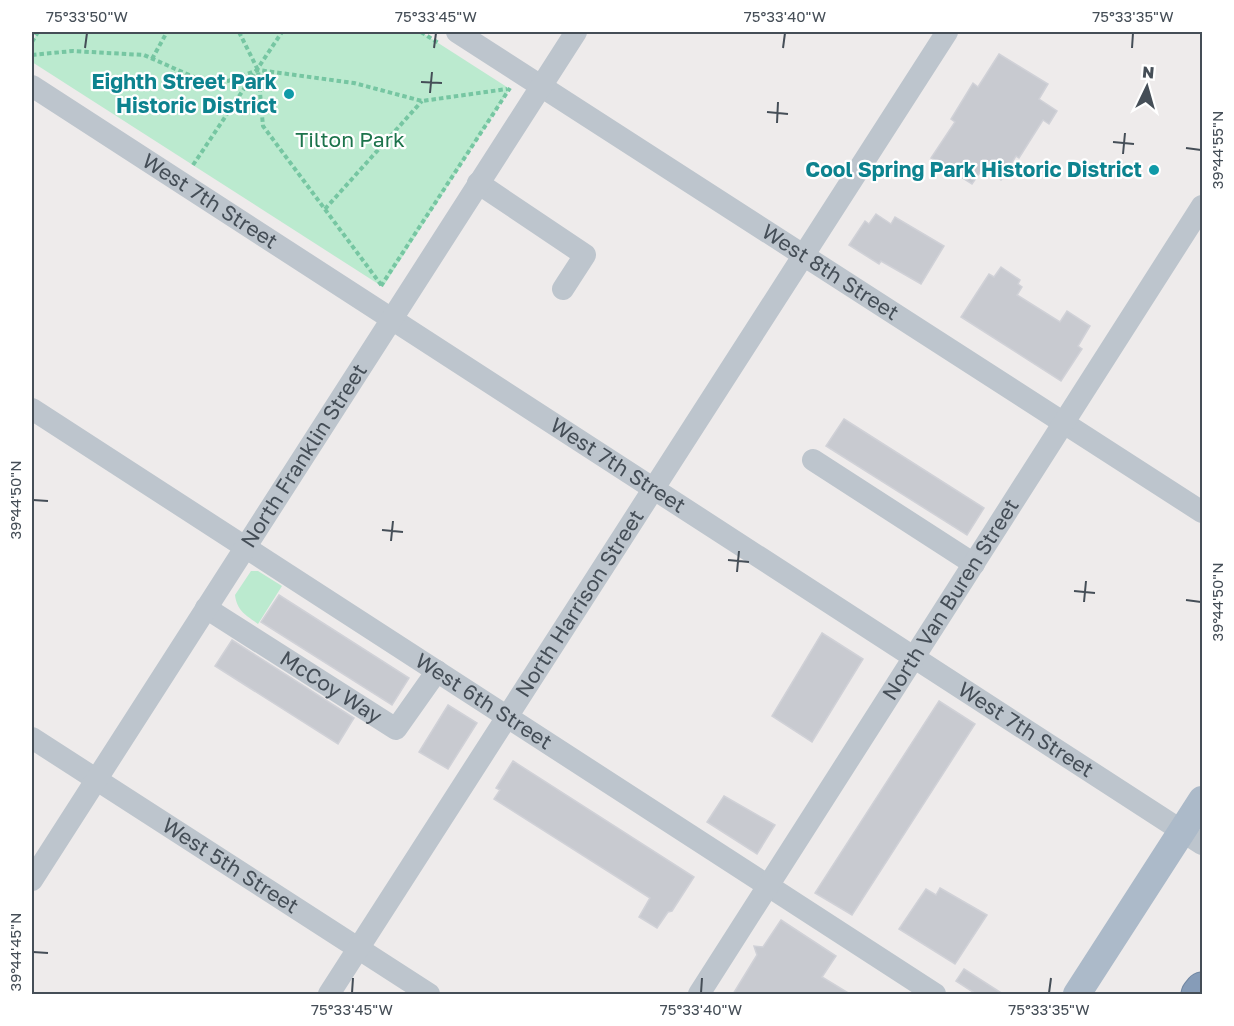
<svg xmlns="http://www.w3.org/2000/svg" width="1234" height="1026" font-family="'Golos Text',sans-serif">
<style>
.green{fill:#bbeacf}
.building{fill:#c8cad0;stroke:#d0d1d7;stroke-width:1.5}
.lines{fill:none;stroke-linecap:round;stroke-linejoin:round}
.highway-casing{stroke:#7187a3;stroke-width:35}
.path{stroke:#76c6a2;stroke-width:4;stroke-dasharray:4.5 3;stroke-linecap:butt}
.minor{stroke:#bdc5cd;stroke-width:22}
.major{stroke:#acbac9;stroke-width:28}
.highway{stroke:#869cb8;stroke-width:33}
.ticks{fill:none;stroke:#454e57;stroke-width:2}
.culture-dot{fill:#0f9aa8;stroke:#fff;stroke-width:2}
.labels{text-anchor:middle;stroke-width:4.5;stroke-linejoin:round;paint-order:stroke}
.culture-label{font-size:21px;font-weight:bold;fill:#0d838f;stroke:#fff;text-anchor:end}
.park-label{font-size:21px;fill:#1c734b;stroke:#fff}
.street-label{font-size:21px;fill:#454e57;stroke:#fff}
.neatline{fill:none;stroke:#454e57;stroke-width:2}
.ticks-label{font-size:15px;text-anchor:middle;fill:#454e57}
</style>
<rect width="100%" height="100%" fill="#eeebeb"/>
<g class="green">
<path d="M38,32H421L510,89L383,287L32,62V42Z"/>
<path d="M251,571H258L282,586L258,624C246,615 237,611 235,595Z"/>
</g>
<g class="building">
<path d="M999,54L1048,84L1039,99L1057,111L1049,124L1043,120L1019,158L1016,156L1001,180L983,168L972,184L931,158L955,122L951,119L973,83L978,87Z"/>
<path d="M876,214L891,224L895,217L944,246L921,284L881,261L879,264L849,245L865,221L869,224Z"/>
<path d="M1001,267L1020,280L1018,284L1022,287L1017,295L1060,322L1067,311L1090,326L1078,346L1082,349L1061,381L961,317L989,274L994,277Z"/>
<path d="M844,419L984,508L967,535L826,446Z"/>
<path d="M279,595L409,678L392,705L261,622Z"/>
<path d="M822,633L863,659L812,742L772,716Z"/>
<path d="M232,640L354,718L338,744L215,666Z"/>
<path d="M939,701L975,724L852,915L815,893Z"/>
<path d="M448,705L477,723L448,769L419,752Z"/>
<path d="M513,761L694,877L672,911L668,912L657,928L639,917L650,898L494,799L500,790L496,788Z"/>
<path d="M724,796L775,825L757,854L707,822Z"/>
<path d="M940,888L987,915L955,964L899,929L926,889L936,895Z"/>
<path d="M781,920L836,956L822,977L850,994H733L757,955L754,946L763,947Z"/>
<path d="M964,969L1003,994H976L956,981Z"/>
</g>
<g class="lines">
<defs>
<path id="highway" d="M1198,994L1202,989"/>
</defs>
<use href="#highway" class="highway-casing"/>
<g class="path">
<path d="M239,32L258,70L263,126L382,286"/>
<path d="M421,32L440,44"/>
<path d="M32,42L38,32"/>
<path d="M32,55L73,51L144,55L214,86L258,70L354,83L422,101L507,89"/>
<path d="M152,59L167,32"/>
<path d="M193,165L282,32"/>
<path d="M325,209L422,101"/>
<path d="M381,286L510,88"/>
</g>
<g class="minor">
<path id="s1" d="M457,32L1202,512"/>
<path id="s2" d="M32,86L1202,844"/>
<path d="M478,183L585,255L563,289"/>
<path id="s3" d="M32,409L935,994"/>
<path d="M813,460L974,564"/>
<path id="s4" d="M206,608L396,729L437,671"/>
<path id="s5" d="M32,738L429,994"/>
<path id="s6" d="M32,880L576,32"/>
<path id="s7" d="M329,994L947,32"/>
<path id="s8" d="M699,994L1202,206"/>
</g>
<path class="major" d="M1077,994L1202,800"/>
<use href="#highway" class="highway"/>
</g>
<path class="ticks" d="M85,48L87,33M434,48L436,33M783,48L785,33M1132,48L1133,33M421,82L442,83M430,93L432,72M767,112L788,114M777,123L778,102M1113,142L1134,144M1186,148L1201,150M1123,154L1125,133M33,500L48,501M382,530L403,532M391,541L393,521M728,560L749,562M737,572L739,551M1074,591L1095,593M1186,600L1201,602M1084,602L1086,581M33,952L48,953M352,993L353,978M701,993L702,978M1049,993L1051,978"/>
<g class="culture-dot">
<circle cx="289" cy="94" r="6"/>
<circle cx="1154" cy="170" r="6"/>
</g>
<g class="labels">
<g class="culture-label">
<text x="277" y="89">Eighth Street Park<tspan x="277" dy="24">Historic District</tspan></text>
<text x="1142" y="177">Cool Spring Park Historic District</text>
</g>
<g class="park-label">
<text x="350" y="147">Tilton Park</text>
</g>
<g class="street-label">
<text dy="7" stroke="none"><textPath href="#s2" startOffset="212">West 7th Street</textPath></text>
<text dy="7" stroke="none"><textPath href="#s1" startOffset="444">West 8th Street</textPath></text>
<text dy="7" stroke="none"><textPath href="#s6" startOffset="504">North Franklin Street</textPath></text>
<text dy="7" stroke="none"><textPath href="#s2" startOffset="698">West 7th Street</textPath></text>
<text dy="7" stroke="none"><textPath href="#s8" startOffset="468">North Van Buren Street</textPath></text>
<text dy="7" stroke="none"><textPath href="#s7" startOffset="464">North Harrison Street</textPath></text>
<text dy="7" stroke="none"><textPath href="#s4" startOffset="148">McCoy Way</textPath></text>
<text dy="7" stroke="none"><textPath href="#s3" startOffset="538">West 6th Street</textPath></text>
<text dy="7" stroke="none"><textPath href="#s2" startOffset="1184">West 7th Street</textPath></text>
<text dy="7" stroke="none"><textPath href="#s5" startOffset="236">West 5th Street</textPath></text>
</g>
</g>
<rect width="1234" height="1026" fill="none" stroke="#ffffff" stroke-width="66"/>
<g transform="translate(1147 87) rotate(5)" stroke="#ffffff" stroke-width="4.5" paint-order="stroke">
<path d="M0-4.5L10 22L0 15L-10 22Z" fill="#454e57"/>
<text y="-9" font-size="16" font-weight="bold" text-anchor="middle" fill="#454e57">N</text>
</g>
<rect x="33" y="33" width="1168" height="960" class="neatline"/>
<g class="ticks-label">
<text x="87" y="22">75°33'50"W</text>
<text x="436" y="22">75°33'45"W</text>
<text x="785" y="22">75°33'40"W</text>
<text x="1133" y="22">75°33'35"W</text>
<text transform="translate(1218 150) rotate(-90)" y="5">39°44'55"N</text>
<text transform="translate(16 500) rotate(-90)" y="5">39°44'50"N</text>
<text transform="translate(1218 602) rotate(-90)" y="5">39°44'50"N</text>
<text transform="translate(16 952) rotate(-90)" y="5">39°44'45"N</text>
<text x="352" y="1015">75°33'45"W</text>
<text x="701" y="1015">75°33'40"W</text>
<text x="1049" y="1015">75°33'35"W</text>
</g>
</svg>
